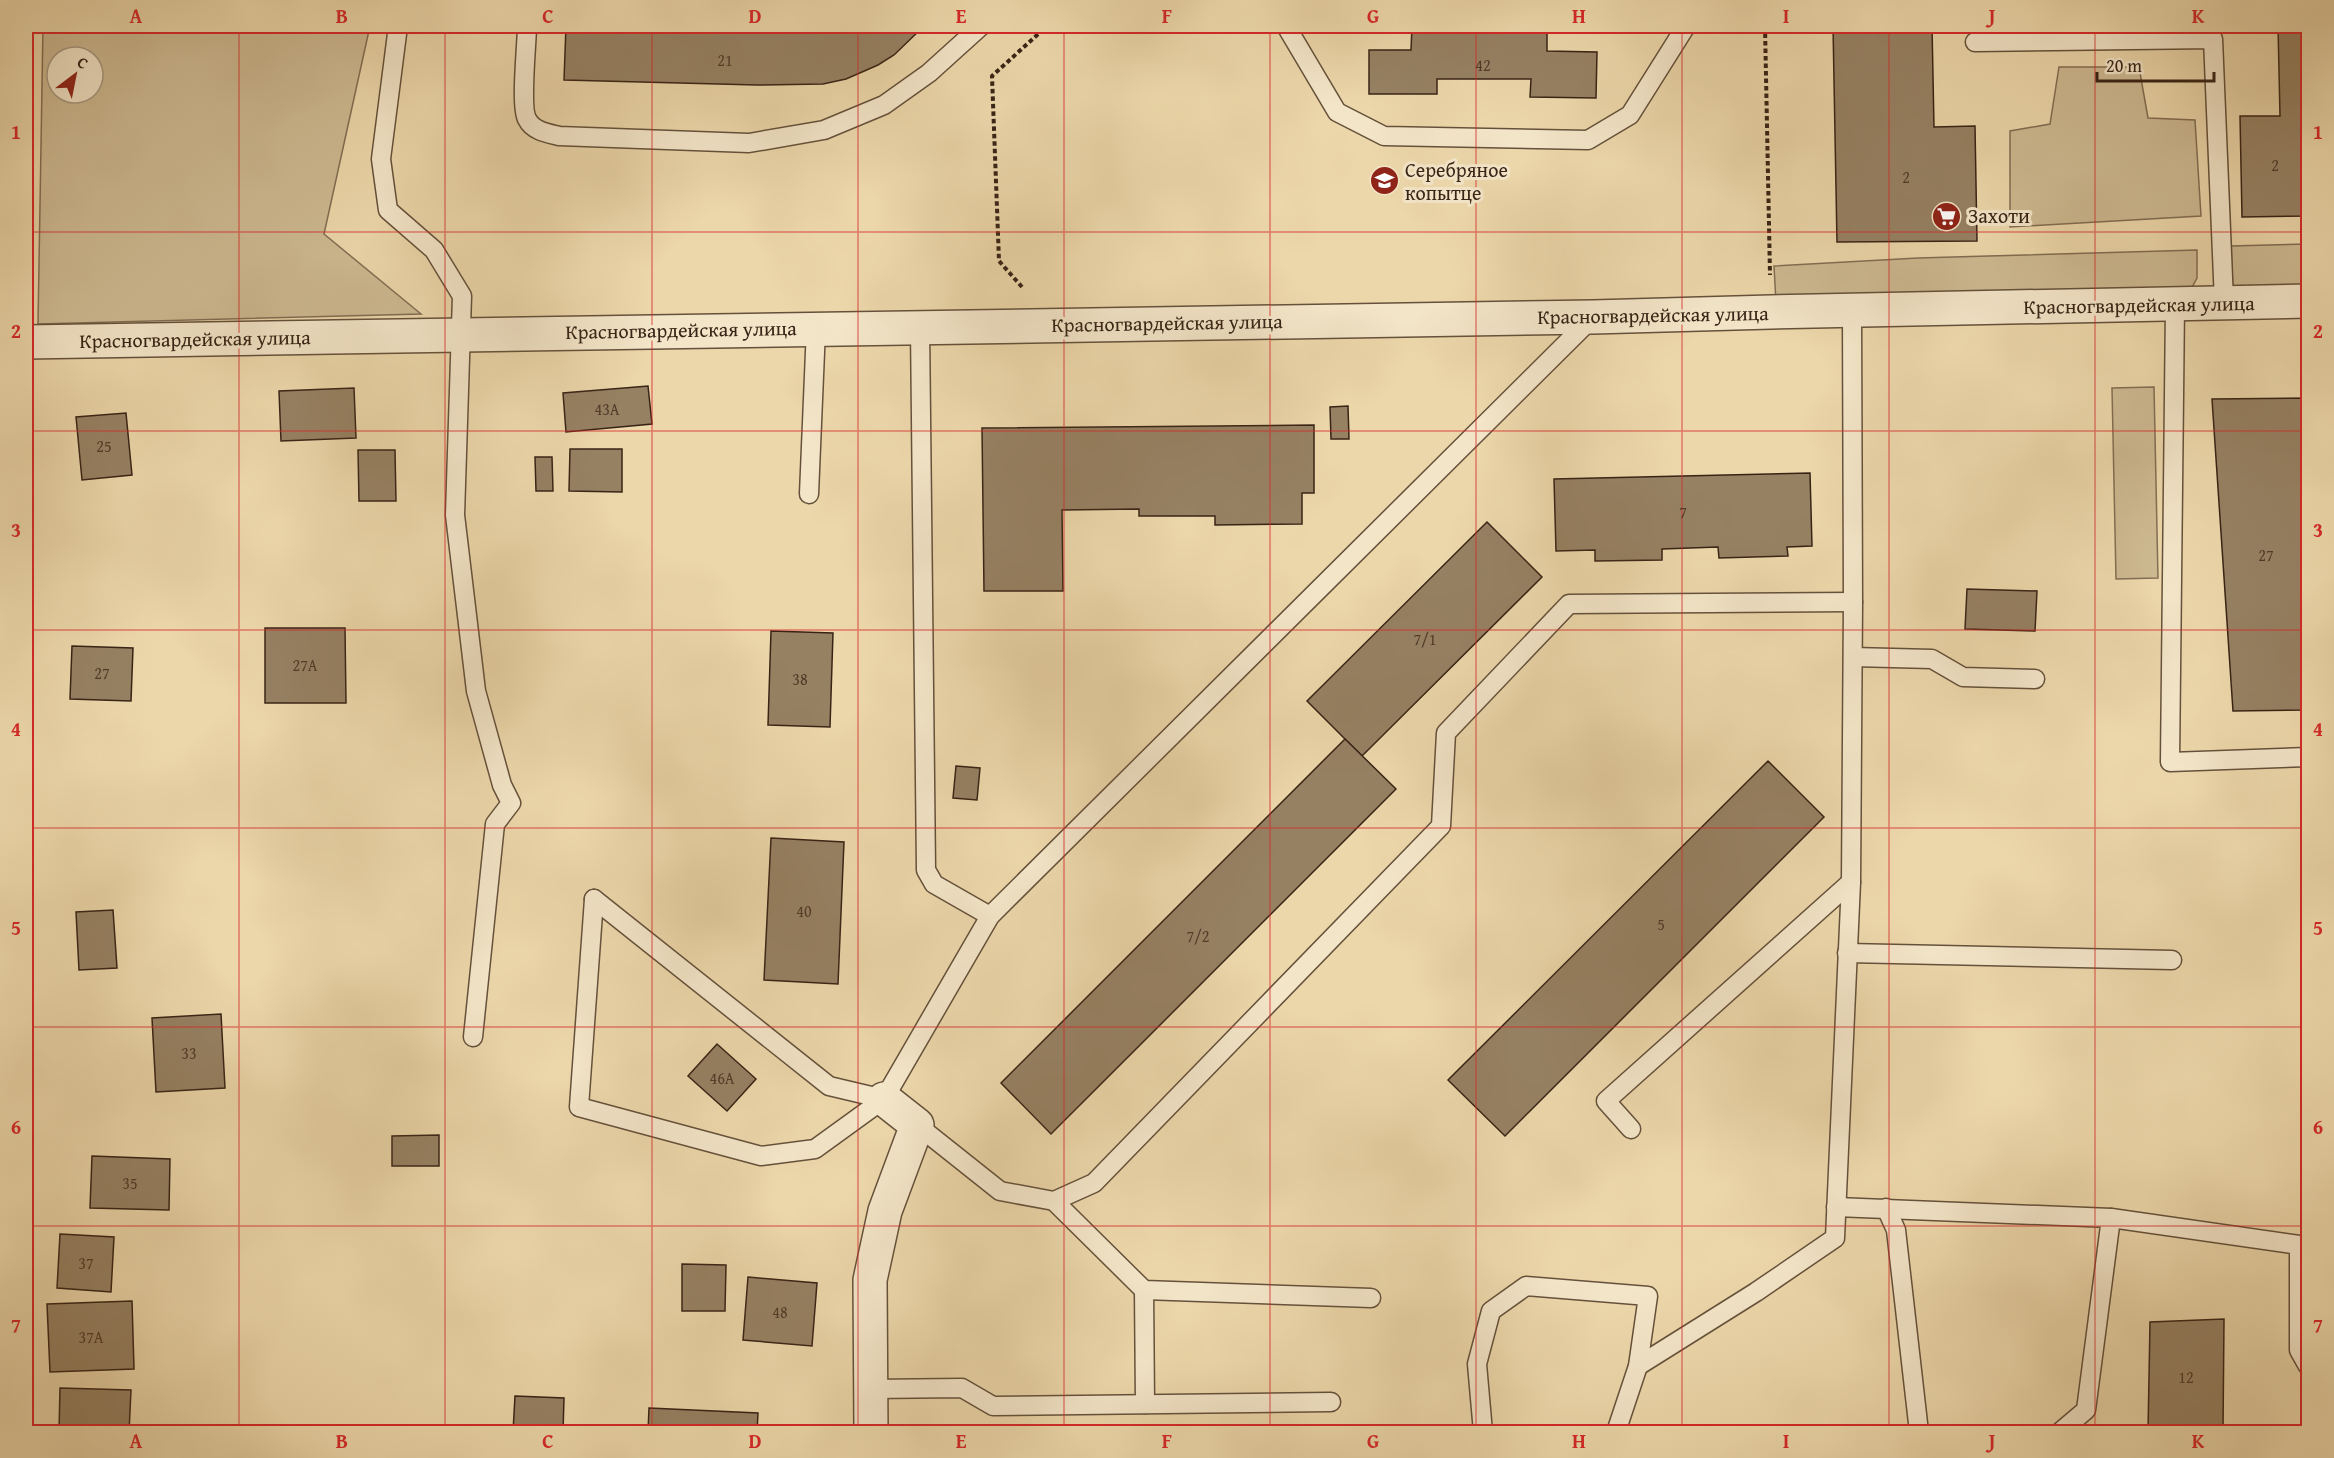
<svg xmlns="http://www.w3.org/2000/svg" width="2334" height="1458" font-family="'Gentium Book Plus',serif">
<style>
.green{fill:#cdb991;stroke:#826e54;stroke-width:1.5;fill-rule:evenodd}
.building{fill:#968163;stroke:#382416;stroke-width:1.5}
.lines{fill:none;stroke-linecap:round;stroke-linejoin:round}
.lane-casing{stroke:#65513b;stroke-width:21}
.street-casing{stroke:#65513b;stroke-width:36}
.path{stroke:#382416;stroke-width:4;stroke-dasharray:4.5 3;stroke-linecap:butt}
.lane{stroke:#f3e5c8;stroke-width:18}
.street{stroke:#f3e5c8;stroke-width:33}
.grid{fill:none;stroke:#d62828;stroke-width:1.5;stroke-opacity:0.55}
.labels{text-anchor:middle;stroke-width:6;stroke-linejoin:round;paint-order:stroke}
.number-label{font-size:16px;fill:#503b29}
.poi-label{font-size:20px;fill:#382416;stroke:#f3e5c8;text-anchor:start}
.street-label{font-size:20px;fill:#382416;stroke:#f3e5c8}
.neatline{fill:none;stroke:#d62828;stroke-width:2}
.grid-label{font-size:20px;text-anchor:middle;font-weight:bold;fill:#d62828}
</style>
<rect width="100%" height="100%" fill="#ecd7aa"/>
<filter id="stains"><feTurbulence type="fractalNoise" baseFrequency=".00333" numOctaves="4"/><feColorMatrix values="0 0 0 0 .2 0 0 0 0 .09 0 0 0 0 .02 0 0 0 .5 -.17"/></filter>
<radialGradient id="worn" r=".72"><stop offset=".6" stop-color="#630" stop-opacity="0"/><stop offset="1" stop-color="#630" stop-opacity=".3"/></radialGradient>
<g class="green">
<path d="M43,26H370L324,234L421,314L38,324ZM57,57H93V93H57Z"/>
<path d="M2059,67H2139L2148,118L2195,120L2201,216L2010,227V131L2050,124Z"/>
<path d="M2308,244V292L2233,293L2231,246Z"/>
<path d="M2197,250V278L2190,291L1776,303L1774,266L1918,258Z"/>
<path d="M2154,387L2158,578L2116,579L2112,388Z"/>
</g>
<g class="building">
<path d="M566,26H924L894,55L878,65L846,79L823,84L757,85L564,80Z"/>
<path d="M1412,26H1547V51L1597,52L1596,98L1530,97L1531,79H1437V94H1369V50H1411Z"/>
<path d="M1833,26H1932L1934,127L1975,126L1977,241L1837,242Z"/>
<path d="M2278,26H2308V216L2242,217L2240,116H2280Z"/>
<path d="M648,386L652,424L566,432L563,393Z"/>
<path d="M354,388L356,438L281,441L279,391Z"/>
<path d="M2308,398V710L2233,711L2212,399Z"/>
<path d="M1348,406L1349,439H1331L1330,407Z"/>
<path d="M126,413L132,475L82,480L76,417Z"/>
<path d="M1314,425V493H1302V524L1215,525V516H1139V509L1062,510L1063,591H984L982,428Z"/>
<path d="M570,449H622V492L569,491Z"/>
<path d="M358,450H395L396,501H359Z"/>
<path d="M535,457H552L553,491H536Z"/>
<path d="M1810,473L1812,546L1787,547L1788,556L1719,558L1718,547L1662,549V560L1595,561V550L1556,551L1554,479Z"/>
<path d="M1487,522L1542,577L1362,756L1307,701Z"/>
<path d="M1967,589L2037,591L2035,631L1965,629Z"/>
<path d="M265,628H345L346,703H265Z"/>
<path d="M771,631L833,633L830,727L768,725Z"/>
<path d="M72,646L133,648L131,701L70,699Z"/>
<path d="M1345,739L1396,789L1051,1134L1001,1083Z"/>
<path d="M1768,761L1824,817L1505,1136L1448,1080Z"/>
<path d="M956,766L980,768L977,800L953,798Z"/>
<path d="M771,838L844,842L838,984L764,980Z"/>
<path d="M113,910L117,968L79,970L76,912Z"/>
<path d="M221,1014L225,1088L156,1092L152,1018Z"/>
<path d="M717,1044L756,1079L727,1111L688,1076Z"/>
<path d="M439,1135V1166H392V1136Z"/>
<path d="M92,1156L170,1159L169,1210L90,1208Z"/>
<path d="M60,1234L114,1237L111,1292L57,1288Z"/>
<path d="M682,1264L726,1265L725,1311H682Z"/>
<path d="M748,1277L817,1283L812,1346L743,1340Z"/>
<path d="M132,1301L134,1369L50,1372L47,1304Z"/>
<path d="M2224,1319L2223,1432H2148L2150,1322Z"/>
<path d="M60,1388L131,1390L129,1432H59Z"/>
<path d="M515,1396L564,1398L563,1432H513Z"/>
<path d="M649,1408L758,1413L757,1432H648Z"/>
</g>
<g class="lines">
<defs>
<g id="lane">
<path d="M398,26L381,159L388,210L434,250L462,296L455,515L476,691L502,785L511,803L495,824L473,1037"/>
<path d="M527,26C527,43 520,106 527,119C533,131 547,133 559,136L749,143L824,130L884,105L929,73L981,26"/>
<path d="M1286,26L1337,112L1384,136L1588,140L1630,115L1686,26"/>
<path d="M1975,42L2213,39L2224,302"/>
<path d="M2175,304L2170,762L2308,757"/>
<path d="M920,327L926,870L934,884L990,916"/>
<path d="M809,494L816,328"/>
<path d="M1853,657L1932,659L1963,677L2035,679"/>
<path d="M594,899L579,1107L761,1156L815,1149L884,1099L990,916L1593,317"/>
<path d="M594,899L829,1086L884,1099"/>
<path d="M1847,953L2172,960"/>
<path d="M917,1125L1000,1191L1054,1201L1094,1183L1441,826L1446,733L1569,604L1853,602"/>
<path d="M1631,1129L1606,1101L1851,882"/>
<path d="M1054,1201L1144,1290L1371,1298"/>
<path d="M1836,1207L2111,1218L2086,1410L2060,1432"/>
<path d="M1886,1208L1896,1230L1919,1432"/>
<path d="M2111,1218L2299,1245V1350L2308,1366"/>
<path d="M1144,1290L1145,1404"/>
<path d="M1638,1366L1756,1292L1835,1238L1851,882L1853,602L1852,311"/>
<path d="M871,1389L962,1388L993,1406L1331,1402"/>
<path d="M1483,1432L1477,1364L1491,1311L1526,1286L1648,1296L1638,1366L1616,1432"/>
</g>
<g id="street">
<path d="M26,342L1593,317L1771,312L2308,301"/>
<path d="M871,1432L870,1280L885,1211L917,1125L884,1099"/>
</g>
</defs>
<use href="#lane" class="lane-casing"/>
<use href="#street" class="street-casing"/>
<g class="path">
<path d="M1765,26L1770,275"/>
<path d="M1022,287L999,261L992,76L1047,26"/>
</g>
<use href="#lane" class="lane"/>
<use href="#street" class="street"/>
</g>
<path class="grid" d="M239,26V1432M445,26V1432M652,26V1432M858,26V1432M1064,26V1432M1270,26V1432M1476,26V1432M1682,26V1432M1889,26V1432M2095,26V1432M26,232H2308M26,431H2308M26,630H2308M26,828H2308M26,1027H2308M26,1226H2308"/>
<defs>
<symbol id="school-disc" viewBox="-11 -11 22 22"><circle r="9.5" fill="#8f2418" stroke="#f3e5c8"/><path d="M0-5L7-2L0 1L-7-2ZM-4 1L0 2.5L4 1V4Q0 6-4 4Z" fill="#fff"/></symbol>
<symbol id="supermarket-disc" viewBox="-11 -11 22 22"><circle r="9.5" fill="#8f2418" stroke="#f3e5c8"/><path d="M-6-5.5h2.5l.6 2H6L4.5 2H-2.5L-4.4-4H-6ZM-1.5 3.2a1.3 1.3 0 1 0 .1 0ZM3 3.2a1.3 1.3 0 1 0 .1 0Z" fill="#fff"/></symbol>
</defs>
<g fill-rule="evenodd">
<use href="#school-disc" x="1368" y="164" width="33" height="33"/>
<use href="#supermarket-disc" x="1930" y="200" width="33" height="33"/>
</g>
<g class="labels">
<g class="number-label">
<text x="725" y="66">21</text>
<text x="1483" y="71">42</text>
<text x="2275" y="171">2</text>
<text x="1906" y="183">2</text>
<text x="607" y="415">43А</text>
<text x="104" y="452">25</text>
<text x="1683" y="518">7</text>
<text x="2266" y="561">27</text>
<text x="1425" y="645">7/1</text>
<text x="305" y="671">27А</text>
<text x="102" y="679">27</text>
<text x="800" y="685">38</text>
<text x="804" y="917">40</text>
<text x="1661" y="930">5</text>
<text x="1198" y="942">7/2</text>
<text x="189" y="1059">33</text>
<text x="722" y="1084">46А</text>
<text x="130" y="1189">35</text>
<text x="86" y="1269">37</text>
<text x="780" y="1318">48</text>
<text x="91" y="1343">37А</text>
<text x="2186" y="1383">12</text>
</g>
<g class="poi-label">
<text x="1405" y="177">Серебряное<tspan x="1405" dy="23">копытце</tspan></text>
<text x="1968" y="223">Захоти</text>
</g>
<g class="street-label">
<text transform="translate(2139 305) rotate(-1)" y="7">Красногвардейская улица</text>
<text transform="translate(1653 315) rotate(-1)" y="7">Красногвардейская улица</text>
<text transform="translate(1167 323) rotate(-1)" y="7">Красногвардейская улица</text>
<text transform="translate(681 330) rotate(-1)" y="7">Красногвардейская улица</text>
<text transform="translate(195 339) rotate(-1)" y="7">Красногвардейская улица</text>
</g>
</g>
<rect width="2334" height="1458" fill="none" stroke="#ecd7aa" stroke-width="66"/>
<g transform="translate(75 75) rotate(32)"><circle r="28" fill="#f3e5c8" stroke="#a89881" stroke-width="1.5"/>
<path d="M0-4.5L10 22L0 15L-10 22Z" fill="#8f2418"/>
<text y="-9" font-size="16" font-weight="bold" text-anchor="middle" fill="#382416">С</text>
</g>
<path d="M2097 72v9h117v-9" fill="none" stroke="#382416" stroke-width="3"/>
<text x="2106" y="72" font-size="18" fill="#382416" stroke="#f3e5c8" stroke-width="4.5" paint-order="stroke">20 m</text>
<rect x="33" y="33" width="2268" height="1392" class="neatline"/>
<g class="grid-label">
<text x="136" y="23">A</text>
<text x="342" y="23">B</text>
<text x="548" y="23">C</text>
<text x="755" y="23">D</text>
<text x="961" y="23">E</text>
<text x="1167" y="23">F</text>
<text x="1373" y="23">G</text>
<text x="1579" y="23">H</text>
<text x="1786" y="23">I</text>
<text x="1992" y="23">J</text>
<text x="2198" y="23">K</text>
<text x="16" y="139">1</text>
<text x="2318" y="139">1</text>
<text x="16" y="338">2</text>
<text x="2318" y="338">2</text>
<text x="16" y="537">3</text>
<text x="2318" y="537">3</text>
<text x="16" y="736">4</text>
<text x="2318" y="736">4</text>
<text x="16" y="935">5</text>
<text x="2318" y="935">5</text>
<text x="16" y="1134">6</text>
<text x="2318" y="1134">6</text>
<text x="16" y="1332">7</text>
<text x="2318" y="1332">7</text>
<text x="136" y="1448">A</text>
<text x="342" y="1448">B</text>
<text x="548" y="1448">C</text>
<text x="755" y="1448">D</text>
<text x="961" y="1448">E</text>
<text x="1167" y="1448">F</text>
<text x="1373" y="1448">G</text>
<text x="1579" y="1448">H</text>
<text x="1786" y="1448">I</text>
<text x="1992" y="1448">J</text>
<text x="2198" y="1448">K</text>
</g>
<rect width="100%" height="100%" filter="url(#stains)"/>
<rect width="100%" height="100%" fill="url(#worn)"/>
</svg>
